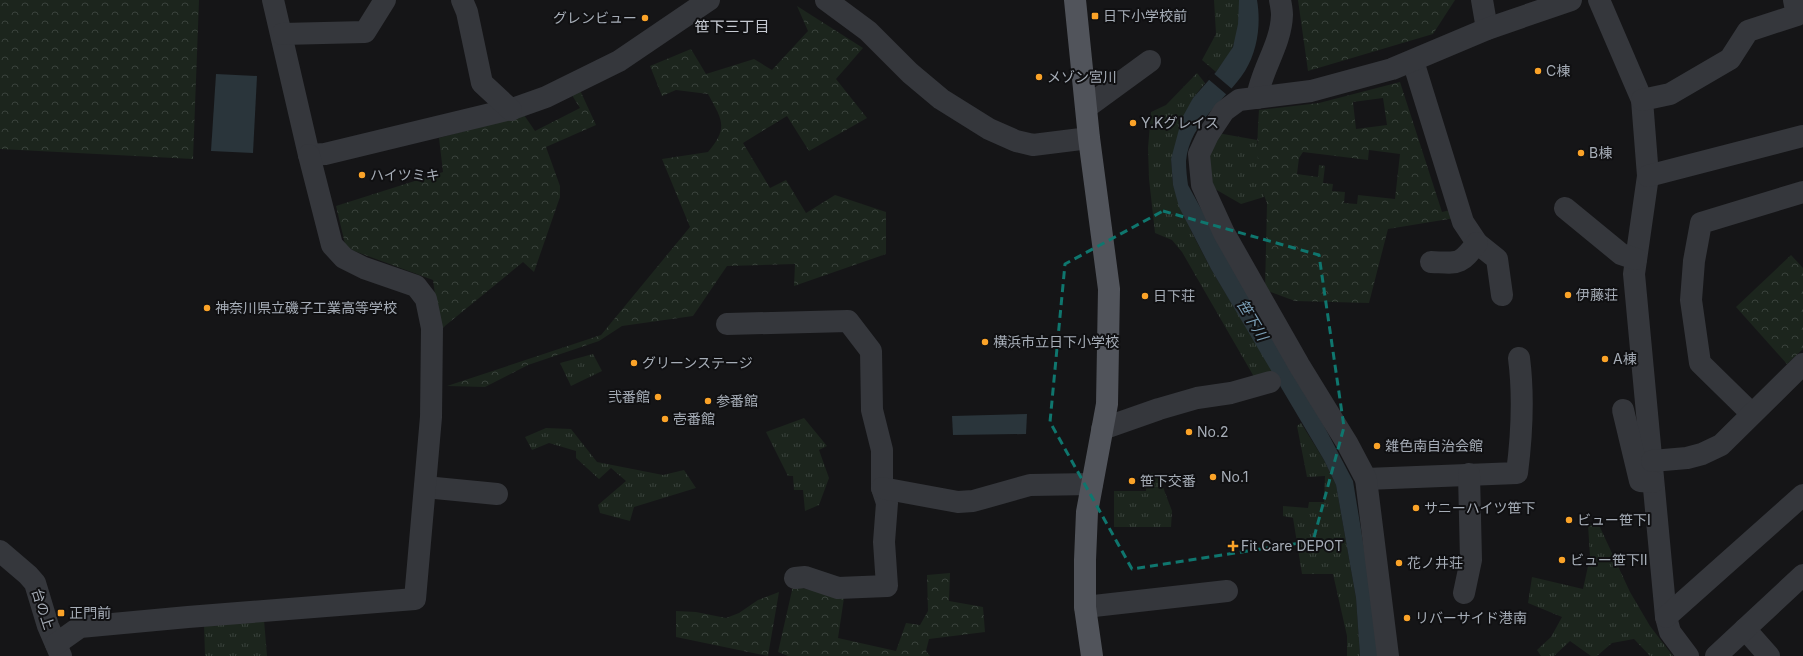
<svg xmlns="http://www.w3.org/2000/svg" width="1803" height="656" font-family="Inter,'Noto Sans JP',sans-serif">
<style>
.grass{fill:url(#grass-tufts)}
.forest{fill:url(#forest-crowns);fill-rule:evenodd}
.water{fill:#2a353b}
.pier{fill:#151517}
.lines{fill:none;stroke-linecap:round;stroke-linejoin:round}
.minor{stroke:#35373c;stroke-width:22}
.major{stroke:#51545b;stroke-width:22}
.marked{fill:none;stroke:#0f766e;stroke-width:3;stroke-dasharray:8 5;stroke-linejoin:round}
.poi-dot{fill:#fba328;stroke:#101012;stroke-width:1.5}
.labels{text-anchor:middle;stroke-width:4;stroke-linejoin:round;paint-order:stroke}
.poi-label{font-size:14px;fill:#a6adb7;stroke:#101012;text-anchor:start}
.street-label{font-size:14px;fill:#a6adb7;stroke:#101012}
.neighbourhood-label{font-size:15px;fill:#c7cbd3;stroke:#101012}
.water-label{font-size:15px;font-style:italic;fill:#7b9eb5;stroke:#101012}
</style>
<defs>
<pattern id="grass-tufts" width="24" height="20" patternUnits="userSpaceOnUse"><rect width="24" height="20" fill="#1c251d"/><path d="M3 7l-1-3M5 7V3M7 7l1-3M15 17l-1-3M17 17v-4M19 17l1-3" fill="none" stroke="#3a423c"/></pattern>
<pattern id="forest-crowns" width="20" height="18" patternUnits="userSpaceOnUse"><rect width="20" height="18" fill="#1c251d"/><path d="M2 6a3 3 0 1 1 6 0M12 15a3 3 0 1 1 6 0" fill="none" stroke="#3a423c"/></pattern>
</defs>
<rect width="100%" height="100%" fill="#151517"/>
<g class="grass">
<path d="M1214,0H1239C1241,14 1239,33 1233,46C1230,55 1221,64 1216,72L1202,60L1216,34Z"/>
<path d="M1197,73L1205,83L1193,98L1171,159L1173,185L1191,231L1211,269L1273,372L1257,382L1182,252L1172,240L1155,233L1149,179L1148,148L1151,112L1166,105Z"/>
<path d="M1212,132L1257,140L1264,197L1241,204L1215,189L1208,180Z"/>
<path d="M593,354L602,371L571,386L560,363Z"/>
<path d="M804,418L827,446L819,450L829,478L819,505L805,511L803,490H794L793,476H788L766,432Z"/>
<path d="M1301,423L1324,460L1336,485L1356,598L1360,656H1347V636L1333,574H1302L1293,518L1283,516V506L1308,508L1309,502H1324L1325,476L1307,477L1297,426Z"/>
<path d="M546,428L571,429L597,462L663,475L684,470L696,488L634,507L630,521L600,513L598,505L626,481L611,468L599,479L576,458V451L549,443L532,450L525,437Z"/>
<path d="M1147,473L1158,474L1172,511L1171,527H1114V491H1146Z"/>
<path d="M1598,523L1630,592L1650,626L1673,656H1650L1634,639L1612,643L1597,656H1591L1570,641L1554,656H1541L1537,650L1551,637L1562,617L1528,603L1532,577L1583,589L1590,557L1588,524Z"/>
<path d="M264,620L267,656H205L204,624Z"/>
</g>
<g class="forest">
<path d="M0,0H199L193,159L0,149Z"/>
<path d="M1298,0H1455L1433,34L1308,71Z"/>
<path d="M797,6L863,48L836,79L867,118L809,151L787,116L743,143L770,188L786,180L806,213L835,195L886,212V254L794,286L795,264L727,266L693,316L622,326L599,341L528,365L485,387L447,386L601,335L690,227L662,159L708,152C729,127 722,120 708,94L676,90L662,96L650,66L691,49L706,74L754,59L772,70L808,31Z"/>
<path d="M1400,82L1442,212L1454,209L1455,218L1388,229L1369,303L1295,301L1265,290L1267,203C1255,176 1257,139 1259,110L1319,103ZM1383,98L1387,125L1356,129L1353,102ZM1369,150L1400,154L1395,199L1358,195L1357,204L1344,203L1345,192L1332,191L1333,184L1323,183L1325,166L1319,165L1318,177L1297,174L1299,158L1303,152L1368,160Z"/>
<path d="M579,88L596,125L546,147L560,186V197L534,272L523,262L440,330L433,280L346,248L336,206L443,172L439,138L524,115L535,131L580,108L570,92Z"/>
<path d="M1791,255L1803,268V349L1787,364L1736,307Z"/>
<path d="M950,573L949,601L983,607L985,632L929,639L926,651L930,656H788L778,652L793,586L844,598L838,638L896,651L906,623L920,625L928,611L927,575Z"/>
<path d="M779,592L768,656L676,637V611L696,612L726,618L739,613L758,600Z"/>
</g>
<g class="water">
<path d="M1239,0H1257C1261,23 1258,50 1245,71C1226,101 1190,121 1186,161C1186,169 1187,178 1188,185L1287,365L1322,422L1353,481L1372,596L1378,656H1360L1356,598L1336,485L1324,460L1211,269L1179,207L1173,185L1171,159L1182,118L1193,98L1216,72L1233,47L1238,24Z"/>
<path d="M216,74L257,76L253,153L211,151Z"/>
<path d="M1027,414L1026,434L953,435L952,416Z"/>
</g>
<path class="pier" d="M1212,72L1232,89L1227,95L1207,78Z"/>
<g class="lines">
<g class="minor">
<path d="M273,0L309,155L325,154L515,108L546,97L619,61L709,0"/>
<path d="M462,0L467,12L482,83L511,110"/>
<path d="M826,0L868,31L910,73L941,99L989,129L1016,141L1033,145L1089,138"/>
<path d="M1482,0L1487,29"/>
<path d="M1599,0L1642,100L1648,176L1634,274L1666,617L1670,632L1688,656"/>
<path d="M282,34L365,32L385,0"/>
<path d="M1413,61L1463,222L1477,243L1497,259L1502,295"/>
<path d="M1257,98C1261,70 1281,45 1282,15C1282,10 1281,5 1280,0"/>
<path d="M1642,100L1670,94L1730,59L1748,31L1797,15L1794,0"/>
<path d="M1087,107L1150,61"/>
<path d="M1648,176L1803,136"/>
<path d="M1565,208L1621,254L1636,259"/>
<path d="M1431,262C1459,263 1459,266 1477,243"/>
<path d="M727,324L848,321L871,351L872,410L882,450V488L887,503L884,542L887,586L838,588L805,577L795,578"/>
<path d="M1623,410L1640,481L1653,482"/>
<path d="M1751,413L1700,363L1691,300L1694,261L1701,223L1803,192"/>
<path d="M1102,429L1159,409L1197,398L1231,393L1270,382"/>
<path d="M1652,461L1687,458L1702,454L1721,445L1803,364"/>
<path d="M1366,479L1517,473C1522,434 1524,397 1519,358"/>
<path d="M425,487L497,494"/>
<path d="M882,488L958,502L973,501L1030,485L1092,484"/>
<path d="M0,551L28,575L35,583L48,626L61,656"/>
<path d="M1464,593L1471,560L1469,474"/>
<path d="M1085,607L1227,591"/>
<path d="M1666,617L1803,495"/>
<path d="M1745,629L1769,656"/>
<path d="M56,644L80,627L188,617L415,599L431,417L432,328L426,299L416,286L364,268L344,258L332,245L309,155"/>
<path d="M1388,656L1366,479L1347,443L1299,365L1224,233L1202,185L1199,154L1208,135L1224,111L1239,100L1311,91L1392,69L1487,29L1571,0"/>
<path d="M1716,656L1803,575"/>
</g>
<path class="major" d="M1075,0L1089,138L1109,289L1107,404L1087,512L1085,560V607L1092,656"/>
</g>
<path class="marked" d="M1163,211L1319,255L1344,427L1313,541L1132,569L1050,422L1065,264Z"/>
<g class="poi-dot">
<rect x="1091" y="12" width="8" height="8" rx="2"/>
<circle cx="645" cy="18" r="4"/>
<circle cx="1538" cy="71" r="4"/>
<circle cx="1039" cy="77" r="4"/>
<circle cx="1133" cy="123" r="4"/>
<circle cx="1581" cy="153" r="4"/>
<circle cx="362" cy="175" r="4"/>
<circle cx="1568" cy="295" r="4"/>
<circle cx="1145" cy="296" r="4"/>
<circle cx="207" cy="308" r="4"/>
<circle cx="985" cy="342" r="4"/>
<circle cx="1605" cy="359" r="4"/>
<circle cx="634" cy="363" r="4"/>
<circle cx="658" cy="397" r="4"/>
<circle cx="708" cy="401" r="4"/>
<circle cx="665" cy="419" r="4"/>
<circle cx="1189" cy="432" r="4"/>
<circle cx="1377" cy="446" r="4"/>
<circle cx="1213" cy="477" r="4"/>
<circle cx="1132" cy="481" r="4"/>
<circle cx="1416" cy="508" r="4"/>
<circle cx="1569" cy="520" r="4"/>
<path d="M1231 540h4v4h4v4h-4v4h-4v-4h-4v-4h4z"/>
<circle cx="1562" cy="560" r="4"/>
<circle cx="1399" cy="563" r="4"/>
<rect x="57" y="609" width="8" height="8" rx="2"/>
<circle cx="1407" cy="618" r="4"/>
</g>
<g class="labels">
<g class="poi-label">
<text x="1103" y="21">日下小学校前</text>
<text x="637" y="23" text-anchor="end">グレンビュー</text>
<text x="1546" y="76">C棟</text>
<text x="1047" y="82">メゾン宮川</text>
<text x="1141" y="128">Y.Kグレイス</text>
<text x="1589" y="158">B棟</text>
<text x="370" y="180">ハイツミキ</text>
<text x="1576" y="300">伊藤荘</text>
<text x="1153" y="301">日下荘</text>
<text x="215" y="313">神奈川県立磯子工業高等学校</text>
<text x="993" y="347">横浜市立日下小学校</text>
<text x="1613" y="364">A棟</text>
<text x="642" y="368">グリーンステージ</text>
<text x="650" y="402" text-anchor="end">弐番館</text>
<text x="716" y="406">参番館</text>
<text x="673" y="424">壱番館</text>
<text x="1197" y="437">No.2</text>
<text x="1385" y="451">雑色南自治会館</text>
<text x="1221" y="482">No.1</text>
<text x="1140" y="486">笹下交番</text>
<text x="1424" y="513">サニーハイツ笹下</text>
<text x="1577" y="525">ビュー笹下Ⅰ</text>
<text x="1241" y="551">Fit Care DEPOT</text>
<text x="1570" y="565">ビュー笹下Ⅱ</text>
<text x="1407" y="568">花ノ井荘</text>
<text x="69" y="618">正門前</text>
<text x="1415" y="623">リバーサイド港南</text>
</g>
<g class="street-label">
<text transform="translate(43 609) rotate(72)" y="5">台の上</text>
</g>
<g class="neighbourhood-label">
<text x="732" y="32">笹下三丁目</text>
</g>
<g class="water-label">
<text transform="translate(1252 320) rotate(59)" y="5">笹下川</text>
</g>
</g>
</svg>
